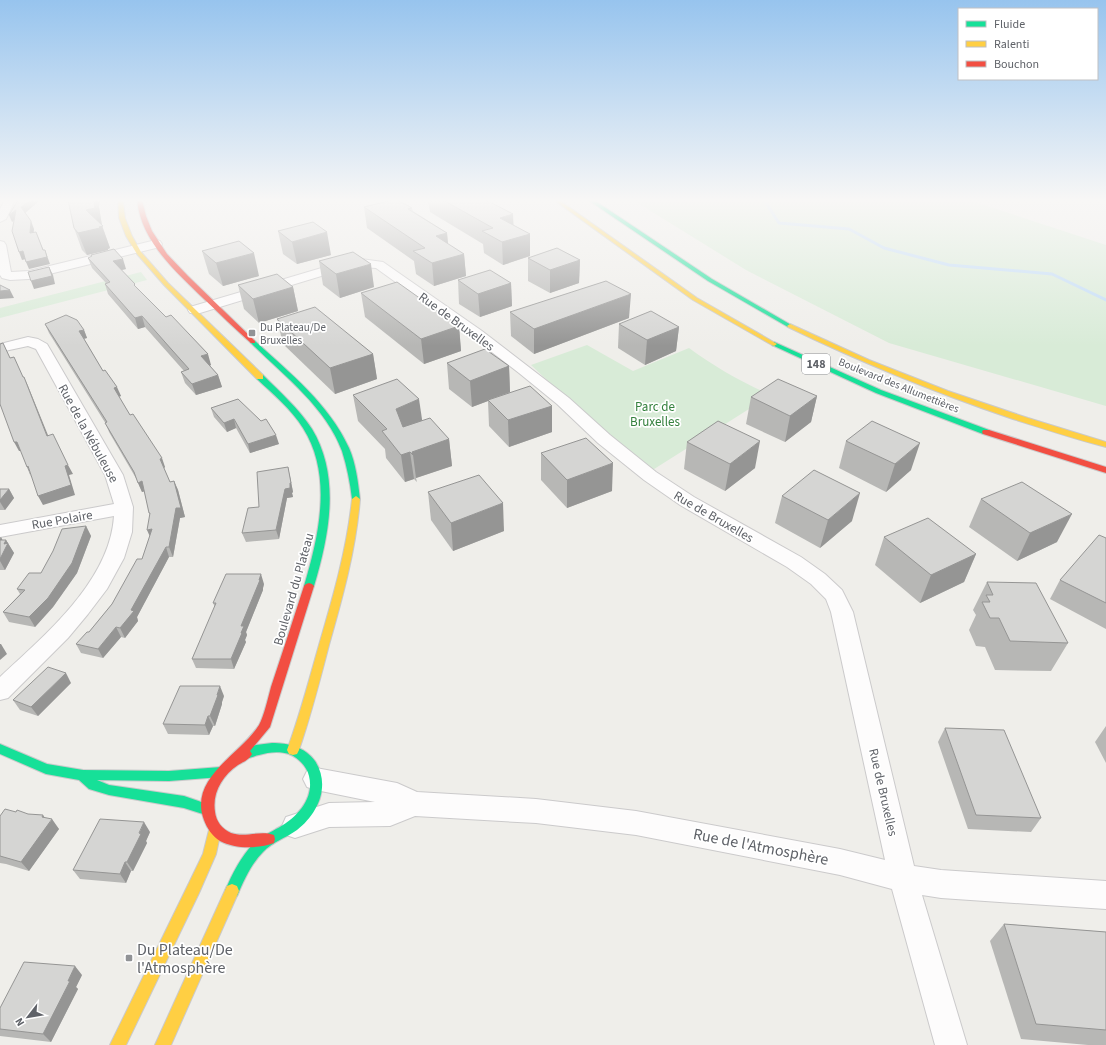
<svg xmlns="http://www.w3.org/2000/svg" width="1106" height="1045" font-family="'Source Sans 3',sans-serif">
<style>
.green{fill:#d8ebd7}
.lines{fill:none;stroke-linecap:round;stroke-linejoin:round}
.stream{stroke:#bfdbf8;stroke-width:3}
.street-casing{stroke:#cbcacb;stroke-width:2}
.fast-casing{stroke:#cacacb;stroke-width:2}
.slow-casing{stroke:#cacacb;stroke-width:2}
.jam-casing{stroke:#cacacb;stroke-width:2}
.street{fill:#fdfcfc;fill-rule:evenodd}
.fast{fill:#16e098;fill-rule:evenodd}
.slow{fill:#ffcf43;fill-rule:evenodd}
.jam{fill:#f24e42;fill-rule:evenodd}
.wall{fill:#b7b7b5}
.shaded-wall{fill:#959594}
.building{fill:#d5d5d3;stroke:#959594}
.poi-dot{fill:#919396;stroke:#fff;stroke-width:1.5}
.labels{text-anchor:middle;stroke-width:3.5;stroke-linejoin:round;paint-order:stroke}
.far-poi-label{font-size:11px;fill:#5f6268;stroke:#fff;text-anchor:start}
.far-street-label{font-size:11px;fill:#5f6268;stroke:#fff}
.shield{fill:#fff;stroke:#8f9195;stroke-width:1}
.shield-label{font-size:12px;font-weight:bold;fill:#5f6268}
.street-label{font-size:13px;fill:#5f6268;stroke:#fff}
.park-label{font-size:13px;fill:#35813e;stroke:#fff}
.near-street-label{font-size:16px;fill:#5f6268;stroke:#fff}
.near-poi-label{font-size:16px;fill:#5f6268;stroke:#fff;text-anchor:start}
</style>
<rect width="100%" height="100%" fill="#efeeea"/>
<g class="green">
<path d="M633,200H969L1106,245V406L889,343L746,270Z"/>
<path d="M141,272L147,280L0,318V308Z"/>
<path d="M587,345L633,371L689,348C715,367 741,382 771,395L651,471L569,401L531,365Z"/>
</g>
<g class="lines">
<path class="stream" d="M764,200L779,223L849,229L884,248L949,265L1052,274L1106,300"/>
<defs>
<g id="street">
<path d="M5,200H15L6,219L0,222V209Z"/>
<path d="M156,240L160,241L162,244L160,247L29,279L10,280L2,278L0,275V241L4,242L6,245L11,272L29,271Z"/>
<path d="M361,259L383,262L482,331L569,398L610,435L656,472L694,497L801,557L825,574L842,590L853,612L914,866L941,870L1106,881V909L941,898L922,895L967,1045H935L892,889L840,875L636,835L536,823L415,816L390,826L329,827L295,838L286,835L282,826L286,817L329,803L375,802L316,790L307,787L303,779L307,771L316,768L397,783L417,792L536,799L636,811L840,849L885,860L831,612L826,599L811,584L787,567L680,505L644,480L598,443L557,404L519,373L472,337L376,268L361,267L341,270L200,313H190L188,310L190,307L335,264Z"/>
<path d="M28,337L38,339L47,344L123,475L133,507L132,532L124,558L107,589L88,614L68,638L8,698L0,700V677C45,635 110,581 114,516L0,537V525L114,504L105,475L36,349L28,346L0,352V344Z"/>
</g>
<g id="fast">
<path d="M588,200H594L712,279L793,326L792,327H788L708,281Z"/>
<path d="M253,340L255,341C290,373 329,404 349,448C356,464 358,482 360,499L359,501H353L352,499C350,482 347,467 342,451C326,407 283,375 251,343L250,342Z"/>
<path d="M774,342L881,390L989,430L990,432L989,434H983L876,393L772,345V343Z"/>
<path d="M257,375H263C280,392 299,409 312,429C341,477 329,536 314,586L312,588H306L304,586C319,536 333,475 303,428C291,409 273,394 257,379Z"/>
<path d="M272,743C288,743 305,747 315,761C331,785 318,814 297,830C286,838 272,842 263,852C251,864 244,880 237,896L232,898L227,896L225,891C232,874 241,857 253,844C260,837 268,834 276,829C295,819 315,800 309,776C307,767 299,758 289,754C280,751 268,752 259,755C253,756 248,760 242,758L240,754L242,750L256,745Z"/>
<path d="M0,744L47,764L83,770L169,771L221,767L225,768L227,772L225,776L221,777L169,781L97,780L109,785L184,796L210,805L212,809L210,813L206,815L184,808L109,795L89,789L79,780L46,774L0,754Z"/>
</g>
<g id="slow">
<path d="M118,200H123L125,218L132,236L141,252L168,283L263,375V379H257L164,285L137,254L126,236L119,218Z"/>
<path d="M554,200H559L697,298L777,344L774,346L772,345L693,300Z"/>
<path d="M790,324L869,360L948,391L1028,418L1106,442V447C1074,439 1042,428 1010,418C934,392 860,362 788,327L787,326Z"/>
<path d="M356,496L360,499C356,549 343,596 329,645C320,680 311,715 299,750L297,754L293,755L289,754L287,750C300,715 309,680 319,645C333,597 347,549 352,499Z"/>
<path d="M215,824L220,826L221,830L216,854L199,893L126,1045H110L189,883L203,854L210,826Z"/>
<path d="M232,884L237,886L239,891L171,1045H155L227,886Z"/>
</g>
<g id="jam">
<path d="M137,200H142L146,216L152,231L167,254L188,276L255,341V343H251C235,329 220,314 204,299C175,271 141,241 137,200Z"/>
<path d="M983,430H989L1106,467V473L983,434L982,432Z"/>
<path d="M309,583L312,584L314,586L270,727L250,751L252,754C249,760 243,762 238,765C222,776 212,793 215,812C216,821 222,829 231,833C245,838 260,830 274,835L275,839L274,843C258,849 235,849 220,841C212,836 207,828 204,820C188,778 241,754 259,725C264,716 268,698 271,687C282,654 293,620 304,586L306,584Z"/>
</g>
</defs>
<use href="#street" class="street-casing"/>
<use href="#fast" class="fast-casing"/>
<use href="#slow" class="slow-casing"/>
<use href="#jam" class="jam-casing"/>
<use href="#street" class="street"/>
<use href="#fast" class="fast"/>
<use href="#slow" class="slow"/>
<use href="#jam" class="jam"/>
</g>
<g class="wall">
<path d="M68,200H100L99,207L102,225L110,248L108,249V250L87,255L82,250L74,228Z"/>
<path d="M428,200H486L513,225L530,234V256L503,265L484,253L483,244L430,212Z"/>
<path d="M364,207L412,208L413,211L447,233L448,244L464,254L466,276L434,286L416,274L414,261L367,228Z"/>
<path d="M278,231L331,255L297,264L283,254Z"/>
<path d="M202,251L259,276L223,286L209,274Z"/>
<path d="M91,255L126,269L121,270L136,287L211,365L210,366L218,375L222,387L196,395L185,383L181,372L184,371L145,327L138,329L108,294L105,284L106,283L92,268L88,258L92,257Z"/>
<path d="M528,258L580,260L579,283L550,293L528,281Z"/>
<path d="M319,261L374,287L340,298L323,285Z"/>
<path d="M458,280L511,283L512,306L480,317L459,304Z"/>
<path d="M238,285L293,287L298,311L259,323L244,309Z"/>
<path d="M361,293L459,326L461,351L424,364L365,317Z"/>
<path d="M510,312L629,318L534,354L511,336Z"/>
<path d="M277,319L373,354L377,379L335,394L283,344Z"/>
<path d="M45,324L84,330L87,338L84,339L103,371L121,396L119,397L130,415L165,467L164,468L170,482L174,481L178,490L185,517L180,518L173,557H169L137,617L138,621L125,638L121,637L103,658L81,653L76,644L89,632L112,604L142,559L150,536V515L144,491L142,492L137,480L109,432L106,424L49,333Z"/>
<path d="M619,324L679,327L676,351L645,365L618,348Z"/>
<path d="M447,363L509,366L510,392L552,406V432L509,447L489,426L488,401L472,407L449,389Z"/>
<path d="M353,395L422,421L449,439L452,466L416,478L417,482L414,479L405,482L386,458L385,449L358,421Z"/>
<path d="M817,396L811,422L785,442L746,424L751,397Z"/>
<path d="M238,399L279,444L250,453L236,428L227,432L214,417L211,408Z"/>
<path d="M846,441L911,470L886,492L839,468Z"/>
<path d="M687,442L755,468L725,491L684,469Z"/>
<path d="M541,453L612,491L567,508L541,480Z"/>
<path d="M290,476L293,492L292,493L293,497L287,498L279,539L246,542L242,533Z"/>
<path d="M0,489H9L14,498L5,510H0Z"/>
<path d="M428,492L504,531L453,551L431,520Z"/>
<path d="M782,496L852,521L820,548L775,523Z"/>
<path d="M981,499L1057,542L1017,561L969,527Z"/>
<path d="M86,526L91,536L77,573L53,607L35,627L9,622L3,612L20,594L17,589L41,573Z"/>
<path d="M0,537H1L2,540H6L14,553L5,570H0Z"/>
<path d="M884,537L976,554L964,582L920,603L875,565Z"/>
<path d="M1106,538V629L1050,599L1060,580Z"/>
<path d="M987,582L1068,643L1051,671L995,670L985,647L976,646L969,630L976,615L973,610Z"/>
<path d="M264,584L263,588V590L246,632L247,635L245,640L246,642L234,669L196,668L192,659L215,607L213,603Z"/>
<path d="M71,683L38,716L20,710L13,700Z"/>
<path d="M224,696L222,702V704L215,726H213L209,735L168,734L163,724Z"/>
<path d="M1106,726V763L1095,742Z"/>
<path d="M945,728L1041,818L1031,832L968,829L938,742Z"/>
<path d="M28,814L44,818L59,829L29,871L6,864L0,863V816Z"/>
<path d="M150,832L146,841L147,843L133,871H131L126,883L80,879L73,870Z"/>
<path d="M1004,924L1106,932V1045H1088L1021,1039L990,941Z"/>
<path d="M82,975L76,987L78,989L51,1042L0,1036V1008Z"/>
</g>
<g class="shaded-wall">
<path d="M30,200H39L37,203L24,214L21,207Z"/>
<path d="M94,200H100L99,207L102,226L110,248L108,249V250L87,255L78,233L86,210Z"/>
<path d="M16,210L19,217L12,222L9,215Z"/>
<path d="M513,214L514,236L500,218Z"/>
<path d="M31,221L34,229L33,240L30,233Z"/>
<path d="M36,232L46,257L45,250L50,264L29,269L26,262Z"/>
<path d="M327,232L331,255L297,264L292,242Z"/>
<path d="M447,233L449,255L436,236Z"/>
<path d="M530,234V256L503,265L502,242Z"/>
<path d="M23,251L26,259L22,260L19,252Z"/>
<path d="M254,253L259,276L223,286L216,263Z"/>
<path d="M464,254L466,276L434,286L432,263Z"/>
<path d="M123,259L126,269L117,271L113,261Z"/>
<path d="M580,260L579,283L550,293V270Z"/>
<path d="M371,264L374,287L340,298L336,274Z"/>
<path d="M49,267L53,275L55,284L34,289L31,281Z"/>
<path d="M511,283L512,306L480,317L478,294Z"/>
<path d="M293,287L298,311L259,323L253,299Z"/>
<path d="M10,290L14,298L0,299V291Z"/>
<path d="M631,294L629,318L534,354V329Z"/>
<path d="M142,316L145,327L138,329L135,318Z"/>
<path d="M459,326L461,351L424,364L421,339Z"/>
<path d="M679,327L676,351L645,365L647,340Z"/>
<path d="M84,330L87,338L82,339L79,331Z"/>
<path d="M208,354L211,365L205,367L201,356Z"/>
<path d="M373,354L377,379L335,394L330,368Z"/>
<path d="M509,366L510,392L488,400V401L472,407L470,381Z"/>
<path d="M218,375L222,387L196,395L192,384Z"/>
<path d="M24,377L28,386L52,445L47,436Z"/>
<path d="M117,387L121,396L117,397L114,388Z"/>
<path d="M817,396L811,422L785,442L790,416Z"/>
<path d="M419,399L423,426L400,436L396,409Z"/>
<path d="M552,406V432L509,447L508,420Z"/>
<path d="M234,419L236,428L227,432L224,423Z"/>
<path d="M276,435L279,444L250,453L248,444Z"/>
<path d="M449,439L452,466L416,478L413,455L412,452Z"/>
<path d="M760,441L755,468L725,491L730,464Z"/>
<path d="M14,442H17L21,451H19Z"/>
<path d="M920,443L911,470L886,492L895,464Z"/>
<path d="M410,452L414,479L405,482L401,455Z"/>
<path d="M162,458L165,467L164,468L160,459Z"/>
<path d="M613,463L612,491L567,508V480Z"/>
<path d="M68,465L73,474L69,475L75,495L43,505L38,496L65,466Z"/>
<path d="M28,466L31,477L27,467Z"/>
<path d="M288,467L293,492L292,493L293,497L287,498L279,539L276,530Z"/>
<path d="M142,481L146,491L142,492L138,483Z"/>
<path d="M174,481L178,490L185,517L180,518L173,557L169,547Z"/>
<path d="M9,489L14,498L5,510L0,502V500Z"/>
<path d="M860,493L852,521L820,548L828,520Z"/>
<path d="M503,503L504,531L453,551L451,523Z"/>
<path d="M1072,514L1057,542L1017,561L1030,533Z"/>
<path d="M86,526L91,536L77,573L53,607L35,627L29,617Z"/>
<path d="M152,529L151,539L147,530Z"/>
<path d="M1,537L4,543L6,540L14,553L5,570L0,561V539Z"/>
<path d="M166,547L169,557L137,617L138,621L125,638L120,628Z"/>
<path d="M976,554L964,582L920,603L931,575Z"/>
<path d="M261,574L264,584L263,588V590L246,632L247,635L245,640L246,642L234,669L231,659L241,633V626Z"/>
<path d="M116,627L121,637L103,658L98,649Z"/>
<path d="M0,644H1L7,654L0,660Z"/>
<path d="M66,673L71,683L38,716L31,707Z"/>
<path d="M220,686L224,696L222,702V704L215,726L210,716Z"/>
<path d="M208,716L213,726L209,735L205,725Z"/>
<path d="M43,815L49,824L52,819L59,829L29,871L21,862Z"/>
<path d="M144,822L150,832L146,841L147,843L133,871L127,862Z"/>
<path d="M125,862L131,871L126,883L120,874Z"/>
<path d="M75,966L82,975L76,987L78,989L51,1042L43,1034Z"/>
</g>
<g class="building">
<path d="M18,200H30L21,207L31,221L30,233L36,232L43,250H45L47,257L26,262L23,251L19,252L12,231L16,210L9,215Z"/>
<path d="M68,200H94L95,208L86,210L103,226L99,227L100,228L78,233L74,228Z"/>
<path d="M392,200H398L412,208L408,209L447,233L436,236L464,254L432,263L413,251L425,248L364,207Z"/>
<path d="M443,200H486L513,214L500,218L530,234L502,242L482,231L493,228Z"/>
<path d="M313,222L327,232L292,242L278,231Z"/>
<path d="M239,241L254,253L216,263L202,251Z"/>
<path d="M557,248L580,260L550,270L528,258Z"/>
<path d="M114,249L123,259L113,261L135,284L134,285L166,317L171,315L208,354L201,356L218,375L192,384L181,372L189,369L172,350L142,316L135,318L105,284L110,282L88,258L92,256L91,255Z"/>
<path d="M353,252L371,264L336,274L319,261Z"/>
<path d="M49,267L52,276L31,281L28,272Z"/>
<path d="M490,270L511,283L478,294L458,280Z"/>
<path d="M277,274L293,287L253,299L238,285Z"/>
<path d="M606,281L631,294L534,329L510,312Z"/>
<path d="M397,282L459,326L421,339L361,293Z"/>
<path d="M0,285L10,290L0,291Z"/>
<path d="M315,307L373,354L330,368L277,319Z"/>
<path d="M651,311L679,327L647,340L619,324Z"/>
<path d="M66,315L77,320L84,330L79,331L84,339L103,371L105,370L117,387L114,388L130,415L133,414L162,458L160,459L170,482L174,481L181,508H176L169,547H166L131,610L134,611L120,628L116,627L98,649L76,644L87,632H89L112,604L137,559H142L152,529L147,530L150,513H149L142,481L138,483L134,472L105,423L107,422L45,324Z"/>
<path d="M3,343L10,358L14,357L23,377H24L47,436L53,434L68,465L65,466L71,485L38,496L28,466L27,467L17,442H14L0,404V344Z"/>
<path d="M485,349L509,366L470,381L447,363Z"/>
<path d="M397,379L419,399L396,409L403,427L430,418L449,439L412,452L413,455L410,452L401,455L382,431L387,429L353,395Z"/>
<path d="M778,379L817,396L790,416L751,397Z"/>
<path d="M530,386L552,406L508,420L488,400Z"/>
<path d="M238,399L261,421L266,419L276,435L248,444L234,419L224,423L211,408Z"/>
<path d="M718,421L760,441L730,464L687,442Z"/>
<path d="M872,421L920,443L895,464L846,441Z"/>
<path d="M586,438L613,463L567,480L541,453Z"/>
<path d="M288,467L291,483H290V488L285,489L276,530L242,533L248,508L259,507L257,472Z"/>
<path d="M814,470L860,493L828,520L782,496Z"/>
<path d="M479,475L503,503L451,523L428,492Z"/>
<path d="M1022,482L1072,514L1030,533L981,499Z"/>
<path d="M0,489H9L0,500Z"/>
<path d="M928,518L976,554L931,575L884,537Z"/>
<path d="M86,526L72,563L48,598L29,617L3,612L25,590L17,589L29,573H41L53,551L62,529Z"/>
<path d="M1099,535L1106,538V603L1060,580Z"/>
<path d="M0,540H6L4,544L8,543L0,559Z"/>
<path d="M226,574H261L259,580H260L241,626H244L241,633H242L231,659H192L216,603H213Z"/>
<path d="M987,582L1036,583L1068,643L1010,641L999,618H990L982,602H990L986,595H993Z"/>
<path d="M48,667L66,673L31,707L13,700Z"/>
<path d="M180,686H220L217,695H218L210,716H208L205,725L163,724Z"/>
<path d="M945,728L1004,730L1041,818L976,815Z"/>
<path d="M5,809L16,812L17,810L28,814L43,815L42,817L52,819L21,862L0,856V816Z"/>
<path d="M100,819L144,822L139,833L141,834L127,862H125L120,874L73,870Z"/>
<path d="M1004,924L1106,932V1030L1036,1024Z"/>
<path d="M24,962L75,966L68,981H70L43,1034L0,1029V1008Z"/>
</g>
<linearGradient id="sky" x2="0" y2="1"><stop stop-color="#97c4ee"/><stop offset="0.58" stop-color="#f8f7f6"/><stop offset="1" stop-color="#f8f7f6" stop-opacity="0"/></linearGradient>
<rect width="1106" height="346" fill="url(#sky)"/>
<g class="poi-dot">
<rect x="248" y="329" width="8" height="8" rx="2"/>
<rect x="125" y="954" width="8" height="8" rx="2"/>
</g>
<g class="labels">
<g class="far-poi-label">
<text x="260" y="331">Du Plateau/De<tspan x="260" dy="13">Bruxelles</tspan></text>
</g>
<g class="far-street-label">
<text transform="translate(899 385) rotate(22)" y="4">Boulevard des Allumettières</text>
</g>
<rect class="shield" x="802" y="354" width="28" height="20" rx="3"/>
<g class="shield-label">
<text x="816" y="368">148</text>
</g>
<g class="street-label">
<text transform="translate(457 321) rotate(36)" y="5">Rue de Bruxelles</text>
<text transform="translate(89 433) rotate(61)" y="5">Rue de la Nébuleuse</text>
<text transform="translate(714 516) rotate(30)" y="5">Rue de Bruxelles</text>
<text transform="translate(62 519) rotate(-10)" y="5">Rue Polaire</text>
<text transform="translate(293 589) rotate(-74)" y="5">Boulevard du Plateau</text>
<text transform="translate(884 792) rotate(77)" y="5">Rue de Bruxelles</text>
</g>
<g class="park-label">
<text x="655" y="411">Parc de<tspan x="655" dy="15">Bruxelles</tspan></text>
</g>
<g class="near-street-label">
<text transform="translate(761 846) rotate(11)" y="6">Rue de l'Atmosphère</text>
</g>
<g class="near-poi-label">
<text x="137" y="955">Du Plateau/De<tspan x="137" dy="18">l'Atmosphère</tspan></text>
</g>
</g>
<rect x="958" y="8" width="140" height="72" fill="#ffffff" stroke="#bfc0c3"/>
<rect x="966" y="21" width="20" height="6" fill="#16e098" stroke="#bfc0c3"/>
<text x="994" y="28" font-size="12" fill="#5f6268">Fluide</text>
<rect x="966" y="41" width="20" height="6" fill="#ffcf43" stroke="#bfc0c3"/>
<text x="994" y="48" font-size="12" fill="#5f6268">Ralenti</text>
<rect x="966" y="61" width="20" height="6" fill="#f24e42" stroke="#bfc0c3"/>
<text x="994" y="68" font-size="12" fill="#5f6268">Bouchon</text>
<g transform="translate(28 1017) rotate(239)" stroke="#ffffff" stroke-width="3" paint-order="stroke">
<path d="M0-3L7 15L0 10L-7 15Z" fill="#5f6268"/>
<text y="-6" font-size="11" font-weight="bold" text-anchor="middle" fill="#5f6268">N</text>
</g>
</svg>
